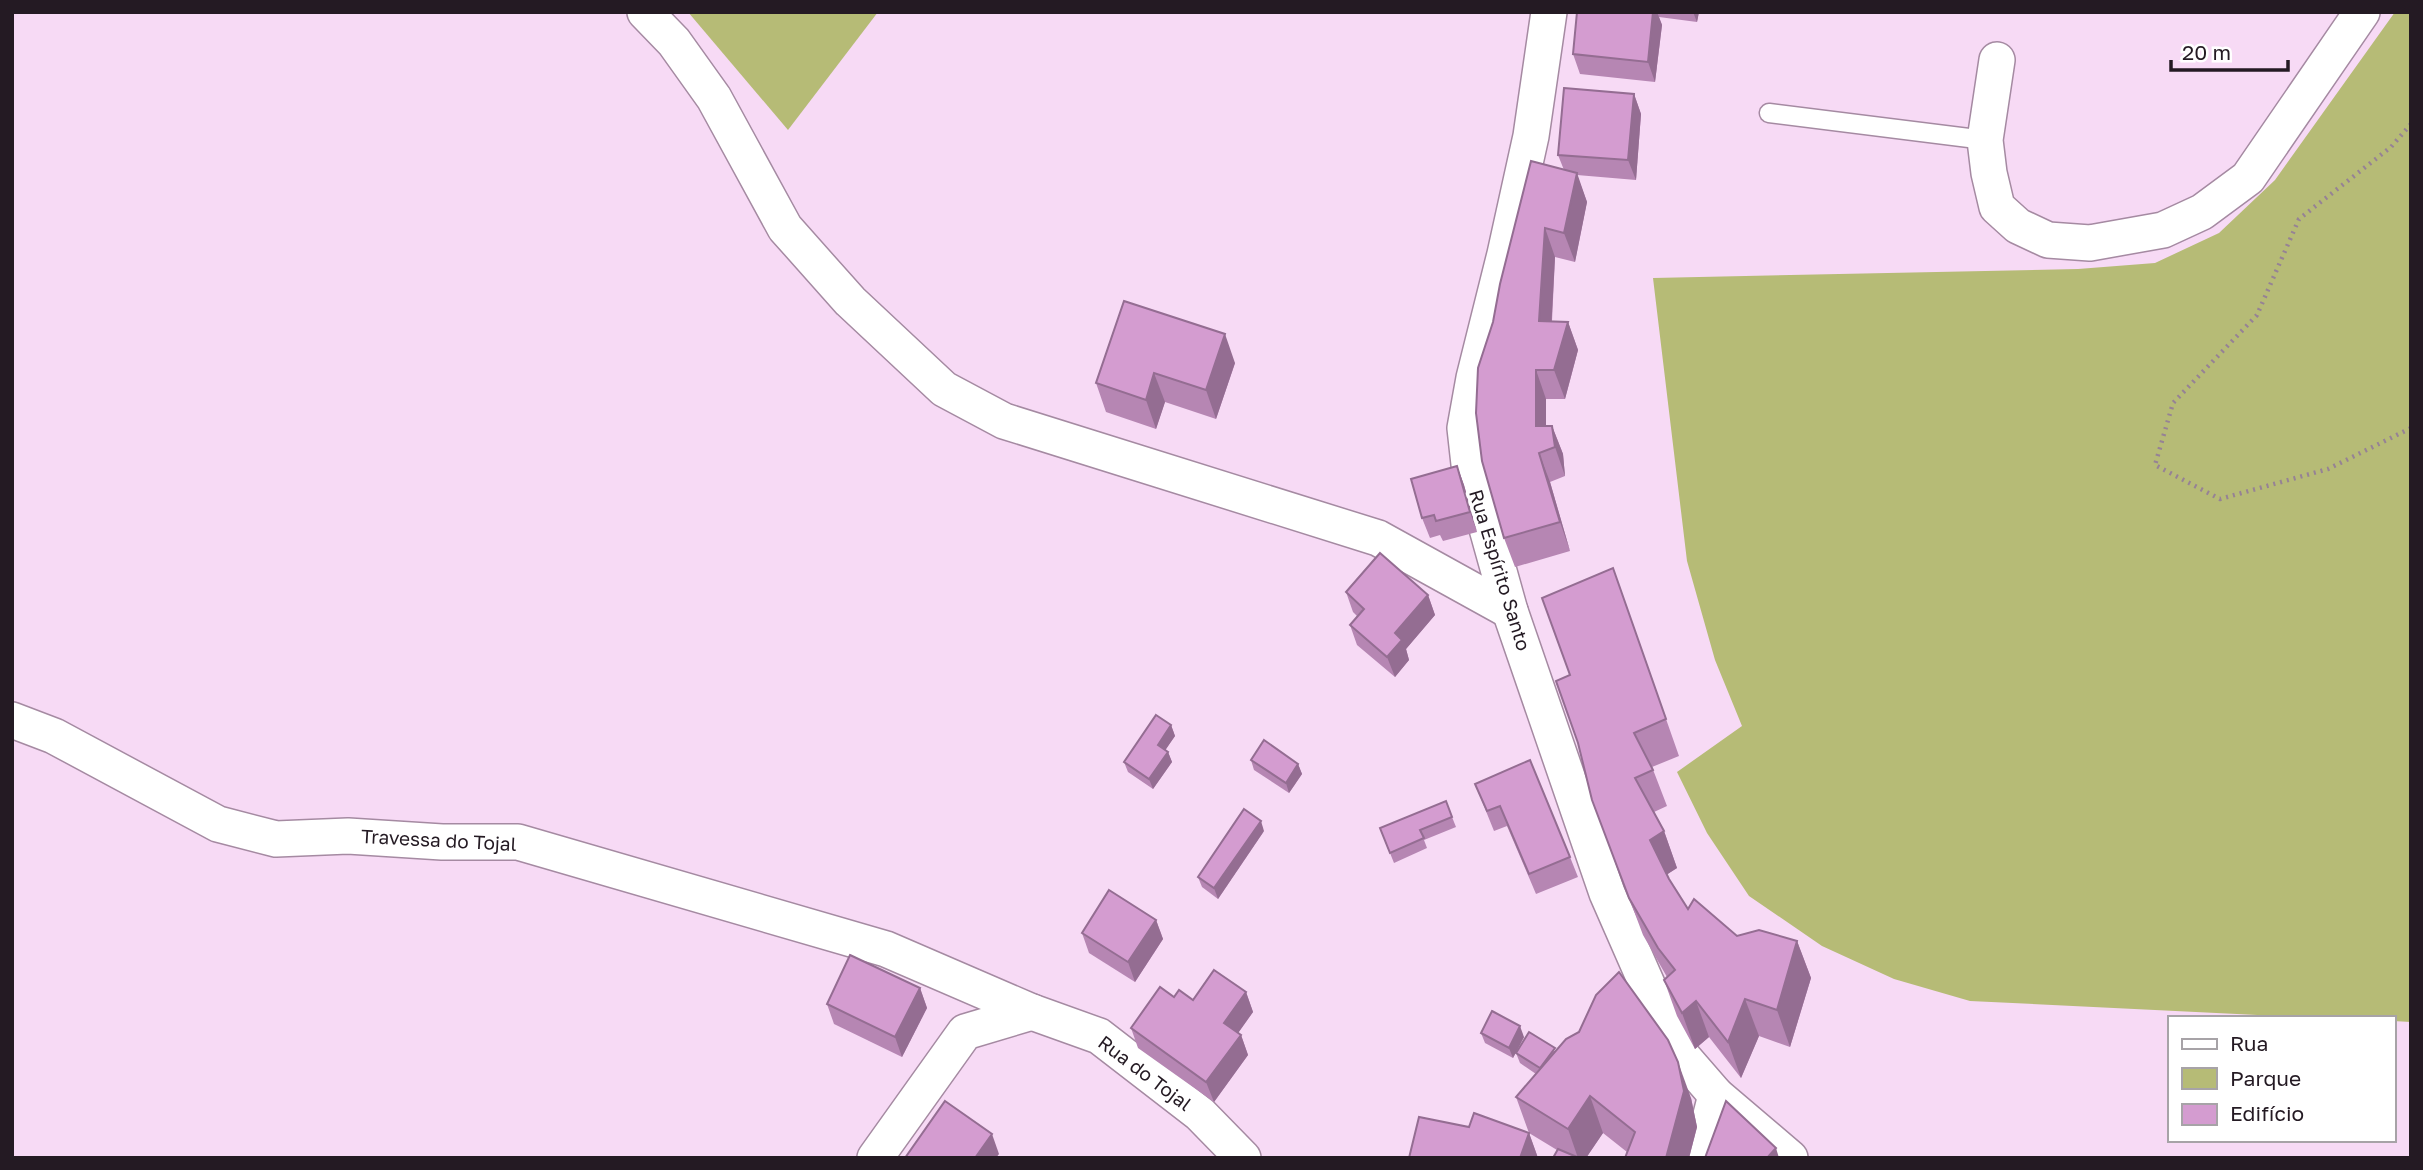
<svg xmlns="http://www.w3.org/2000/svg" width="2423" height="1170" font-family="'Golos Text',sans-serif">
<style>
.green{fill:#b6bb76}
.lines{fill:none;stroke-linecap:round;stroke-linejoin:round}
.service-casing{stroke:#a58aa2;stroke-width:21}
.minor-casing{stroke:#a58aa2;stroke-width:38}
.path{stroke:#968295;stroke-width:4.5;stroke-dasharray:2 5;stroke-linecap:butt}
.service{stroke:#fff;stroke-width:18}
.minor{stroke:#fff;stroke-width:35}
.wall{fill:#b686b3}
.shaded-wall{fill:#946d92}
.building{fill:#d49cd0;stroke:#946d92;stroke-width:2}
.labels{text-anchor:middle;stroke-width:7;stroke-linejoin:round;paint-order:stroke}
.street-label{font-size:19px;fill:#241a23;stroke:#fff}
</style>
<rect width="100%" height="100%" fill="#f7daf5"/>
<g class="green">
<path d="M688,12H878L788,130Z"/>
<path d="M2395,12H2411V1022L2393,1021V1018H2320L1970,1001L1894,979L1822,946L1749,896L1707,833L1677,772L1742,726L1715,660L1687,561L1653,278L2078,269L2155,263L2219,233L2275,180Z"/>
</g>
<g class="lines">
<defs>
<path id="service" d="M1769,113L1985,140"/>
<g id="minor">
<path d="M645,12L674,42L714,98L785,228L850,301L944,389L1004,421L1378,538L1510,611"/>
<path d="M1549,12L1531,136L1505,254L1474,378L1465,428L1469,464L1510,611L1607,893L1664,1023L1683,1057L1716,1095L1790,1158"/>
<path d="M1997,60L1985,140L1989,173L1997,207L2018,226L2048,240L2090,243L2163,230L2202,212L2248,178L2362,12"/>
<path d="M12,720L54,736L218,824L276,839L348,836L442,842H518L886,949L1032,1012L1099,1036L1200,1114L1243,1158"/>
<path d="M875,1158L965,1032L1032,1012"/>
<path d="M1700,1158L1716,1095"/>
</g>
</defs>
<use href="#service" class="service-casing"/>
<use href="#minor" class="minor-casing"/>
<path class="path" d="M2411,124L2391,147L2299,219L2257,315L2173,403L2155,465L2220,499L2328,469L2411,428"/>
<use href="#service" class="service"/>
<use href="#minor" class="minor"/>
</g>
<g class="wall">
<path d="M1577,12H1699L1697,22L1659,17L1662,25L1655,82L1580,74L1573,54Z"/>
<path d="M1634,94L1641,114L1636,180L1577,175L1587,202L1575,262L1555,257L1552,321L1568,322L1578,350L1565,399H1546V426H1552L1563,454L1565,476L1550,482L1570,551L1515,567L1504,538L1493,322L1564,170L1558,155Z"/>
<path d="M1124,301L1235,363L1216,419L1165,402L1156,429L1106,412L1096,383Z"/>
<path d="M1457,466L1464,485L1477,532L1443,541L1440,535L1430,538L1422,518Z"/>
<path d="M1346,592L1428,595L1435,615L1406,649L1409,660L1395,677L1357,645L1350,625L1357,616L1353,612Z"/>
<path d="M1626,605L1679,756L1652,767L1667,806L1654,812L1664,831L1677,868L1666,875L1669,879L1688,909L1737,936L1797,941L1811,978L1790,1047L1759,1036L1741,1078L1709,1037L1695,1049L1677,1016L1664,980L1667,977L1643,935L1592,800L1570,675Z"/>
<path d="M1171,725L1175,736L1165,750L1168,752L1172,762L1153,789L1128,772L1124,762Z"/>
<path d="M1251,760L1298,764L1302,774L1289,793L1254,770Z"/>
<path d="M1475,784L1570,857L1578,877L1536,894L1507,826L1494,831Z"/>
<path d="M1452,817L1456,827L1424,840L1427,848L1394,863L1380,828Z"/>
<path d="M1264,831L1218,899L1202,887L1198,877Z"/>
<path d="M1156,920L1163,939L1135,982L1089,953L1082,933Z"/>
<path d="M920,988L927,1008L902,1057L834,1024L827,1004Z"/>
<path d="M1246,992L1253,1012L1238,1033L1241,1035L1248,1055L1214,1102L1138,1048L1131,1028L1174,997L1193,1000Z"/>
<path d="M1481,1033L1524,1037L1513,1058L1485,1043Z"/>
<path d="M1556,1051L1691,1098L1697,1127L1689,1158H1625L1627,1152L1603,1133L1586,1158H1553L1557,1150L1529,1133L1538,1158L1469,1127L1529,1133L1516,1097L1536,1074L1520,1063L1516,1053Z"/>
</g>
<g class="shaded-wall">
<path d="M1653,12H1657L1662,25L1655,82L1648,62Z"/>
<path d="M1693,12H1699L1697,22Z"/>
<path d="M1634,94L1641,114L1636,180L1628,160Z"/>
<path d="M1577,173L1587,202L1575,262L1564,233Z"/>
<path d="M1545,228L1555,257L1550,350L1539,321Z"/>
<path d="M1568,322L1578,350L1565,399L1554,370Z"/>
<path d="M1225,334L1235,363L1216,419L1206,390Z"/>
<path d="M1536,370L1546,399V450L1536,426Z"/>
<path d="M1154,373L1165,402L1156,429L1146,400Z"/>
<path d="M1552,426L1563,454L1565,476L1555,447Z"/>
<path d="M1539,453L1550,482L1570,551L1560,522Z"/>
<path d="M1457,466L1464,485L1477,532L1470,512Z"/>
<path d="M1428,595L1435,615L1406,649L1409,660L1395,677L1387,657L1395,633Z"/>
<path d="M1171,725L1175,736L1162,755L1158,745Z"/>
<path d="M1168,752L1172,762L1153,789L1149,779Z"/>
<path d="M1298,764L1302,774L1289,793L1286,783Z"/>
<path d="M1261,821L1264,831L1218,899L1214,888Z"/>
<path d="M1664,831L1677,868L1663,877L1650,840Z"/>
<path d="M1156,920L1163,939L1135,982L1128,962Z"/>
<path d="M1797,941L1811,978L1790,1047L1777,1010Z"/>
<path d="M920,988L927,1008L902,1057L895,1037Z"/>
<path d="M1246,992L1253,1012L1231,1043L1224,1023Z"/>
<path d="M1745,999L1759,1036L1741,1078L1728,1042Z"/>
<path d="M1696,1001L1709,1037L1695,1049L1682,1013Z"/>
<path d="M1520,1026L1524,1037L1513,1058L1509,1048Z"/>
<path d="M1241,1035L1248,1055L1214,1102L1206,1082Z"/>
<path d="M1678,1062L1691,1098L1697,1127L1689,1158H1666Z"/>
<path d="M1590,1096L1603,1133L1586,1158H1578L1568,1129Z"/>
<path d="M1529,1133L1538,1158H1520Z"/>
<path d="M992,1134L999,1154L996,1158H975Z"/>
<path d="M1776,1148L1779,1158H1767Z"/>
</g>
<g class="building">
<path d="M1577,12H1653L1648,62L1573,54Z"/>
<path d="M1564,88L1634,94L1628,160L1558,155Z"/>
<path d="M1531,161L1577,173L1564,233L1545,228L1539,321L1568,322L1554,370H1536V426H1552L1555,447L1539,453L1560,522L1504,538L1482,461L1476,413L1478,368L1493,322L1500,284Z"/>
<path d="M1124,301L1225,334L1206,390L1154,373L1146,400L1096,383Z"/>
<path d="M1457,466L1470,512L1436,521L1434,515L1422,518L1411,479Z"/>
<path d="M1380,553L1428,595L1395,633L1402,640L1387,657L1350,625L1364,609L1346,592Z"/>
<path d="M1613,568L1666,719L1634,733L1653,770L1635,778L1664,831L1650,840L1669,879L1688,909L1694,899L1737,936L1759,930L1797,941L1777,1010L1745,999L1728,1042L1696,1001L1682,1013L1664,980L1675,970L1658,948L1629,898L1592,800L1578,743L1556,681L1570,675L1542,598Z"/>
<path d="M1156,715L1171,725L1158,745L1168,752L1149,779L1124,762Z"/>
<path d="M1264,740L1298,764L1286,783L1251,760Z"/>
<path d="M1530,760L1570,857L1529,874L1500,806L1487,811L1475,784Z"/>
<path d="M1446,801L1452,817L1420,830L1424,838L1390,853L1380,828Z"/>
<path d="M1244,809L1261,821L1214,888L1198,877Z"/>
<path d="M1109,890L1156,920L1128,962L1082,933Z"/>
<path d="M850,955L920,988L895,1037L827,1004Z"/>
<path d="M1214,970L1246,992L1224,1023L1241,1035L1206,1082L1131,1028L1160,987L1174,997L1179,990L1193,1000Z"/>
<path d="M1619,972L1668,1040L1678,1062L1684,1091L1666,1158H1625L1635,1132L1590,1096L1568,1129L1516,1097L1566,1039L1579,1032L1596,995Z"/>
<path d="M1492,1011L1520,1026L1509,1048L1481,1033Z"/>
<path d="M1529,1032L1555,1048L1540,1068L1516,1053Z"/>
<path d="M945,1101L992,1134L975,1158H905Z"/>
<path d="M1726,1101L1776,1148L1767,1158H1705Z"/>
<path d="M1474,1113L1529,1133L1520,1158H1409L1419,1117L1469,1127Z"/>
<path d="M1558,1149L1577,1157L1553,1158Z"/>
</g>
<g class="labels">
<g class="street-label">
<text transform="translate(1500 570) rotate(73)" y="7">Rua Espírito Santo</text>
<text transform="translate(439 840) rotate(3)" y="7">Travessa do Tojal</text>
<text transform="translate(1145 1073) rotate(37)" y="7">Rua do Tojal</text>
</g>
</g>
<rect width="2423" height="1170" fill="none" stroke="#241a23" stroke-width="28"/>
<rect x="2168" y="1016" width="228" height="126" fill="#ffffff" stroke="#a7a3a7" stroke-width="2"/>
<rect x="2182" y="1039" width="35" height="10" fill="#ffffff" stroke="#a7a3a7" stroke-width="2"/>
<text x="2230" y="1051" font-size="21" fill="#241a23">Rua</text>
<rect x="2182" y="1068" width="35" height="21" fill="#b6bb76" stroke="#a7a3a7" stroke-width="2"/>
<text x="2230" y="1086" font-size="21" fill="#241a23">Parque</text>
<rect x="2182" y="1104" width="35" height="21" fill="#d49cd0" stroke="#a7a3a7" stroke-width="2"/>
<text x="2230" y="1121" font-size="21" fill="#241a23">Edifício</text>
<path d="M2171 60v10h117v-10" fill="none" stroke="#241a23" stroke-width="3.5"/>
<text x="2182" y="60" font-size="21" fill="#241a23" stroke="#ffffff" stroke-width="5" paint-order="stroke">20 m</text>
</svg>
